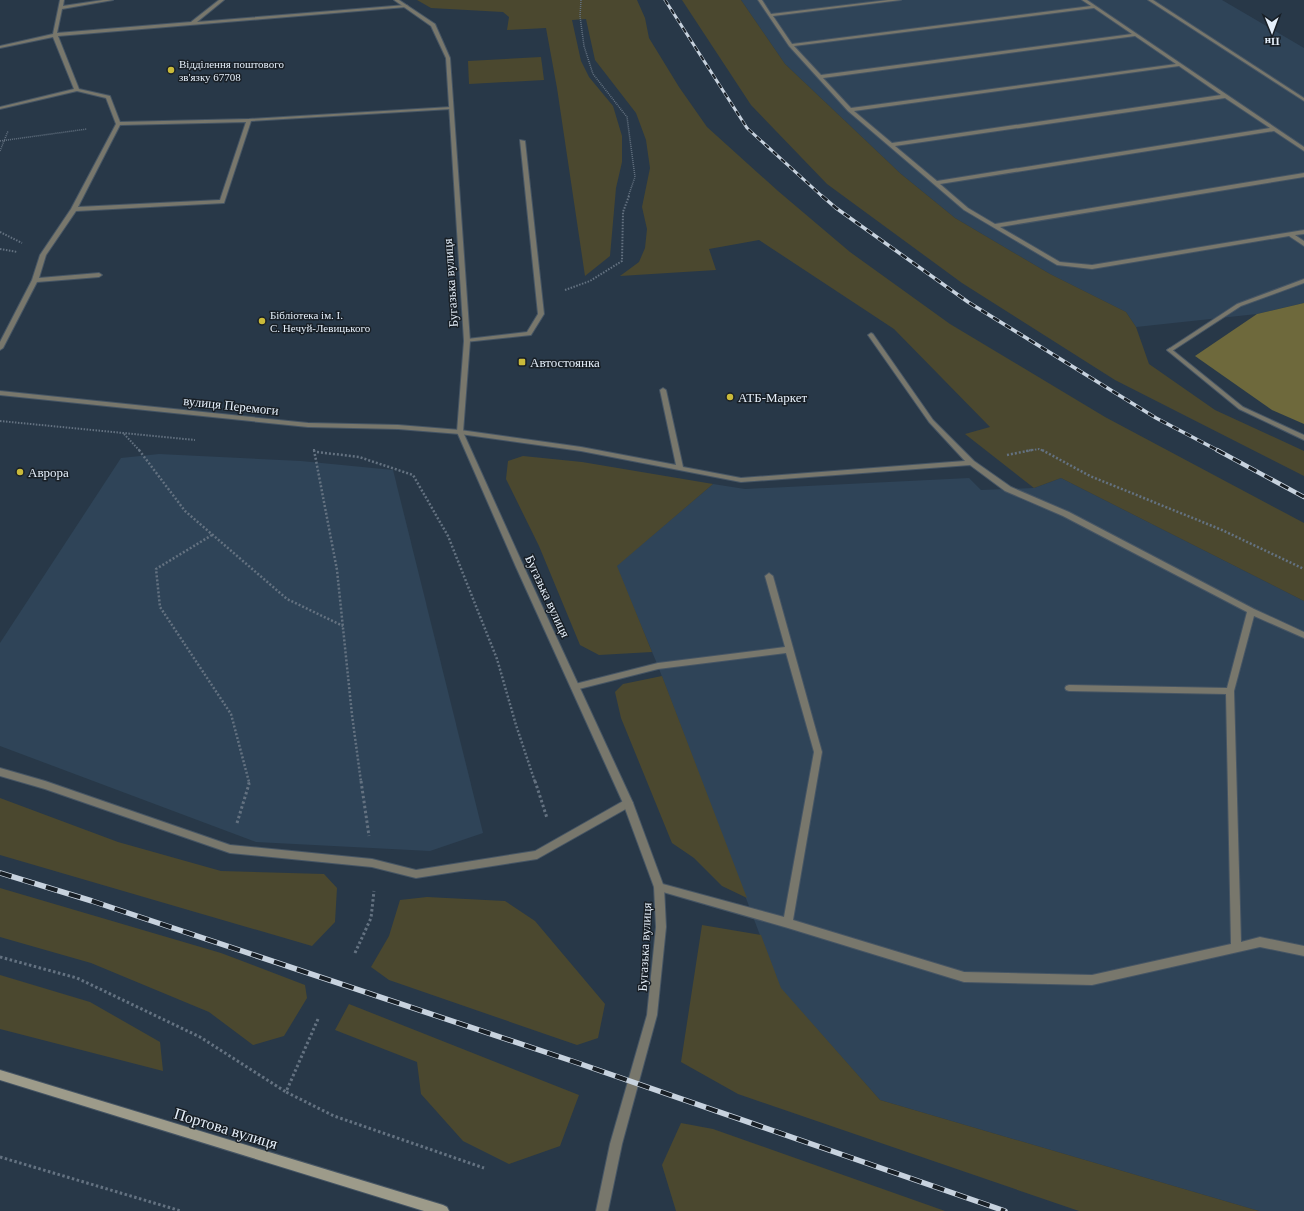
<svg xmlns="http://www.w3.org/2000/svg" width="1304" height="1211" font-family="'Times New Roman',serif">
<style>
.built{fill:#2f4458}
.green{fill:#4b482f}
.forest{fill:#6e693c}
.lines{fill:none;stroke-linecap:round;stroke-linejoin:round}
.service-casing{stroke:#465564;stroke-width:2}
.minor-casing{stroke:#465564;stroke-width:2}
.tertiary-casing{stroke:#465564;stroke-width:2}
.secondary-casing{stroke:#465564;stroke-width:2}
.path-far3{stroke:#647281;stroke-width:1.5;stroke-dasharray:1 1;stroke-linecap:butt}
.path-far2{stroke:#647281;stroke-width:2;stroke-dasharray:1.5 1.5;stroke-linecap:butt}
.path-far1{stroke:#647281;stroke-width:2.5;stroke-dasharray:2 2;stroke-linecap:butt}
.path{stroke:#647281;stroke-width:3;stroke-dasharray:2.5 2.5;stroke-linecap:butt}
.service{fill:#78776c;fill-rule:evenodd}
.minor{fill:#78776c;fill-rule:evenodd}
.tertiary{fill:#78776c;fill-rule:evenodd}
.secondary{fill:#9d9b8a;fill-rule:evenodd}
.rail-far3-casing{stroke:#c7d2de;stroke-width:3}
.rail-far2-casing{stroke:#c7d2de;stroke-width:3.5}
.rail-far1-casing{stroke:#c7d2de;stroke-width:4.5}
.rail-casing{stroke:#c7d2de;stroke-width:5.5}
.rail-far3{stroke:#181f26;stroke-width:2;stroke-dasharray:5.5;stroke-linecap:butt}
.rail-far2{stroke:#181f26;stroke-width:2.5;stroke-dasharray:7;stroke-linecap:butt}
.rail-far1{stroke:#181f26;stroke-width:3;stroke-dasharray:9;stroke-linecap:butt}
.rail{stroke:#181f26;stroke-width:4;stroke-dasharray:12;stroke-linecap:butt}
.poi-dot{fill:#caba3a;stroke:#181f26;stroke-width:1.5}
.labels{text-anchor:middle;stroke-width:3;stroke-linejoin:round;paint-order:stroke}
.far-poi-label{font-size:11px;fill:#e5effa;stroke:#181f26;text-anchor:start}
.street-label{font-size:13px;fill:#e5effa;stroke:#181f26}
.poi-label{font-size:13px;fill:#e5effa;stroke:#181f26;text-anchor:start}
.near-street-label{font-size:16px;fill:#e5effa;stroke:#181f26}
</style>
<rect width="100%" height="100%" fill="#283848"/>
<g class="built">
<path d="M741,0H1222L1304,48V303L1257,314L1136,327L1126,312L1050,274L955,218L901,174L785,64Z"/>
<path d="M159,454L301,461L393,470L483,833L430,851L256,842L0,746V643L121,458Z"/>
<path d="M969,478L981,490L1034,488L1061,478L1304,601V1211H1259L880,1100L780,988L658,666L616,566L713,484L745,489Z"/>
</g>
<g class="green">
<path d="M417,0H637L645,18L649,38L679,87L707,127L778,191L850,252L950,324L1105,417L1304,523V601L1061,478L1034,488L965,434L990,427L894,329L759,240L709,249L716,270L620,276L639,262L645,248L647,229L642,207L650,168L646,140L636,113L595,60L586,19L572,20L581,61L589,77L613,106L622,136V162L616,188L610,256L585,276L557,88L546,28L507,30L509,17L503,12L431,8Z"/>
<path d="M682,0H741L785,64L901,174L955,218L1050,274L1126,312L1136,327L1149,364L1215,410L1304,451V476L1115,380L962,283L827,184L751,105Z"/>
<path d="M541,57L544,80L469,84L468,61Z"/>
<path d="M523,456L582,462L713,484L617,566L652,652L599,655L580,645L539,546L506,479L508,461Z"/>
<path d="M662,676L747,898L722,886L694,858L672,843L621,718L615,692L623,684Z"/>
<path d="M0,798L118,842L221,871L324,874L337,888L335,922L312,946L0,855Z"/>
<path d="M0,888L221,953L305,985L307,998L284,1036L253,1045L209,1012L91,963L0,937Z"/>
<path d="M427,897L505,901L535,921L605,1004L598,1038L577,1045L389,980L371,967L389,936L400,900Z"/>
<path d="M702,925L761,935L781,988L880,1100L1259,1211H1079L738,1094L681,1062Z"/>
<path d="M0,975L90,1002L160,1042L163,1071L0,1029Z"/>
<path d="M349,1004L579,1095L560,1146L509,1164L463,1141L421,1094L417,1062L335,1030Z"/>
<path d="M681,1123L713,1129L945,1211H676L662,1165Z"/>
</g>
<path class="forest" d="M1304,303V424L1272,410L1195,356L1257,314Z"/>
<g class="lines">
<defs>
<g id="service">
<path d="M60,0H64L63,6L103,0H113L62,9L57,33L191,22L219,0H224L197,22L406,5L408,6L406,7L58,36L79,89L110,96L120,122L249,119L451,107L453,108L451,109L251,121L224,203L76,211L46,255L39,278L99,273L102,275L99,277L37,282L3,348L0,350V342L32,280L40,255L71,209L116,124L106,98L77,91L0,109V107L74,89L53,37L0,48V46L53,34ZM246,122L220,200L78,207L120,125Z"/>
<path d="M758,0H762L771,14L888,0H901L773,16L792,44L1091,6L1082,0H1087L1304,147V151L1274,131L940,184L968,208L995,224L1304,173V177L1000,227L1060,262L1092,265L1304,230V234L1295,235L1304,241V246L1289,236L1092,269L1057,265L964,210L848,111L789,46ZM1094,8L1132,34L821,75L794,46ZM1135,36L1176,64L851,108L823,78ZM1179,66L1221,95L892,143L854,111ZM1225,98L1270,128L937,181L895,146Z"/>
<path d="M1148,0H1153L1304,98V101Z"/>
<path d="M520,140L525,141L544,314L531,335L465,342L464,341L467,339L527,332L538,314Z"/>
<path d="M1304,279V283L1241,306L1172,351L1170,352L1167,350L1237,304Z"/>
<path d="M871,333L873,334L933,420L974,461L1011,487L1069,512L1254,609L1304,632V638L1254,616L1234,691L1241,942L1260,937L1304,946V956L1260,947L1092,985L964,982L788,928L656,890L654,887L656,884L659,883L784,917L814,752L786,653L658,669L575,690L572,689L571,687L572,685L575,684L658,663L785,647L765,576L769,573L773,576L822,752L793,920L964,972L1092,975L1231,944L1226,694L1069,691L1066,690L1065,688L1066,686L1069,685L1227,688L1247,612L1063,516L1005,491L970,465L741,482L581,451L460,434L457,432L460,430L581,447L676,465L660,390L663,388L666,390L683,467L741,478L965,461L929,422L868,335Z"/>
<path d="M0,768L45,781L230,845L372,859L416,870L535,851L625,800L628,799L631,800L633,803L631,806L537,859L416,878L372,867L230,853L45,789L0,776Z"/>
</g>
<g id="minor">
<path d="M1170,348L1243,407L1304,435V440L1239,409L1168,351L1167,350Z"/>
<path d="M0,391L308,423L398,425L460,430L463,432L460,434L398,429L308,427L0,395Z"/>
</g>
<path id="tertiary" d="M394,0H399L435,24L450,58L470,341L463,432L524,567L633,803L664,887L666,927L657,1015L622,1144L608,1211H596L610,1144L647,1015L656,927L654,887L623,803L516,567L457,432L464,341L446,58L431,26Z"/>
<path id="secondary" d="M0,1070L443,1205L447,1207L449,1211H424L0,1080Z"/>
</defs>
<use href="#service" class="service-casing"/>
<use href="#minor" class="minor-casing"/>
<use href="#tertiary" class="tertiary-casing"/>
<use href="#secondary" class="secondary-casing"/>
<g class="path-far3">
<path d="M581,0L580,16L584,46L593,74L627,117L635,177L628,197"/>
<path d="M0,141L87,129"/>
<path d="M0,151L8,131"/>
</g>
<g class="path-far2">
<path d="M0,232L22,243"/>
<path d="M0,249L17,252"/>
<path d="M565,290L590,281L622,261L623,212L629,196"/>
<path d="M0,421L195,440"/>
<path d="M124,434L140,451"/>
<path d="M314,449V451"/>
<path d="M1026,451L1039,449L1044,451"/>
</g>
<g class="path-far1">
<path d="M139,450L185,511L287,599L343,626"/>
<path d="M314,450L337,570L352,715L361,782"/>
<path d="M1042,450L1090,476L1222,530L1304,569"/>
<path d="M317,452L359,457L413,475L448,536L497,659L516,725L535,782"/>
<path d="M1007,455L1032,450"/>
<path d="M212,535L156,569L160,607L231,714L249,782"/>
</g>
<g class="path">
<path d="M361,781L369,836"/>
<path d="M535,781L547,818"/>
<path d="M237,823L249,784L248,781"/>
<path d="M355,953L371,918L374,891"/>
<path d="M0,957L77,978L200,1037L286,1092"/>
<path d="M318,1019L286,1092L334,1116L484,1168"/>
<path d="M0,1157L181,1211"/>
</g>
<use href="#service" class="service"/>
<use href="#minor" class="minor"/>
<use href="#tertiary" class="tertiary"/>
<use href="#secondary" class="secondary"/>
<defs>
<path id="rail-far3" d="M665,0L747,128L823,197"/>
<path id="rail-far2" d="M822,196L836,208L968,302L1156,418L1219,451"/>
<path id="rail-far1" d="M1217,450L1304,497"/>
<path id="rail" d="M0,873L92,901L572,1061L1005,1211"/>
</defs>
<use href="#rail-far3" class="rail-far3-casing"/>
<use href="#rail-far2" class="rail-far2-casing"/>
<use href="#rail-far1" class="rail-far1-casing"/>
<use href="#rail" class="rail-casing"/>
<use href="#rail-far3" class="rail-far3"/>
<use href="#rail-far2" class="rail-far2"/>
<use href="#rail-far1" class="rail-far1"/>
<use href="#rail" class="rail"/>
</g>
<g class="poi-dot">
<circle cx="171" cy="70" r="4"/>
<circle cx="262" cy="321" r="4"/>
<rect x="518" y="358" width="8" height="8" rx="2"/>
<circle cx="730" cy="397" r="4"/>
<circle cx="20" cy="472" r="4"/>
</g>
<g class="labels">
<g class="far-poi-label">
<text x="179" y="68">Відділення поштового<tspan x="179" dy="13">зв'язку 67708</tspan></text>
<text x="270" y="319">Бібліотека ім. І.<tspan x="270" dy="13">С. Нечуй-Левицького</tspan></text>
</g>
<g class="street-label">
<text transform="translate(450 283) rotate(-94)" y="5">Бугазька вулиця</text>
<text transform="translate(231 405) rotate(6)" y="5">вулиця Перемоги</text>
<text transform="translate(548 596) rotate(65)" y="5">Бугазька вулиця</text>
<text transform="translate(644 947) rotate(-87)" y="5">Бугазька вулиця</text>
</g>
<g class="poi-label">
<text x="530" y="367">Автостоянка</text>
<text x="738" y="402">АТБ-Маркет</text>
<text x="28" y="477">Аврора</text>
</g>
<g class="near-street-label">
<text transform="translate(226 1128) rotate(17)" y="6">Портова вулиця</text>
</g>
</g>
<g transform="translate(1272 32) rotate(179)" stroke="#181f26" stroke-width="3" paint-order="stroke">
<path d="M0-3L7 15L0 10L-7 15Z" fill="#e5effa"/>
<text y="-6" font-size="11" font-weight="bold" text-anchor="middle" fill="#e5effa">Пн</text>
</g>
</svg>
